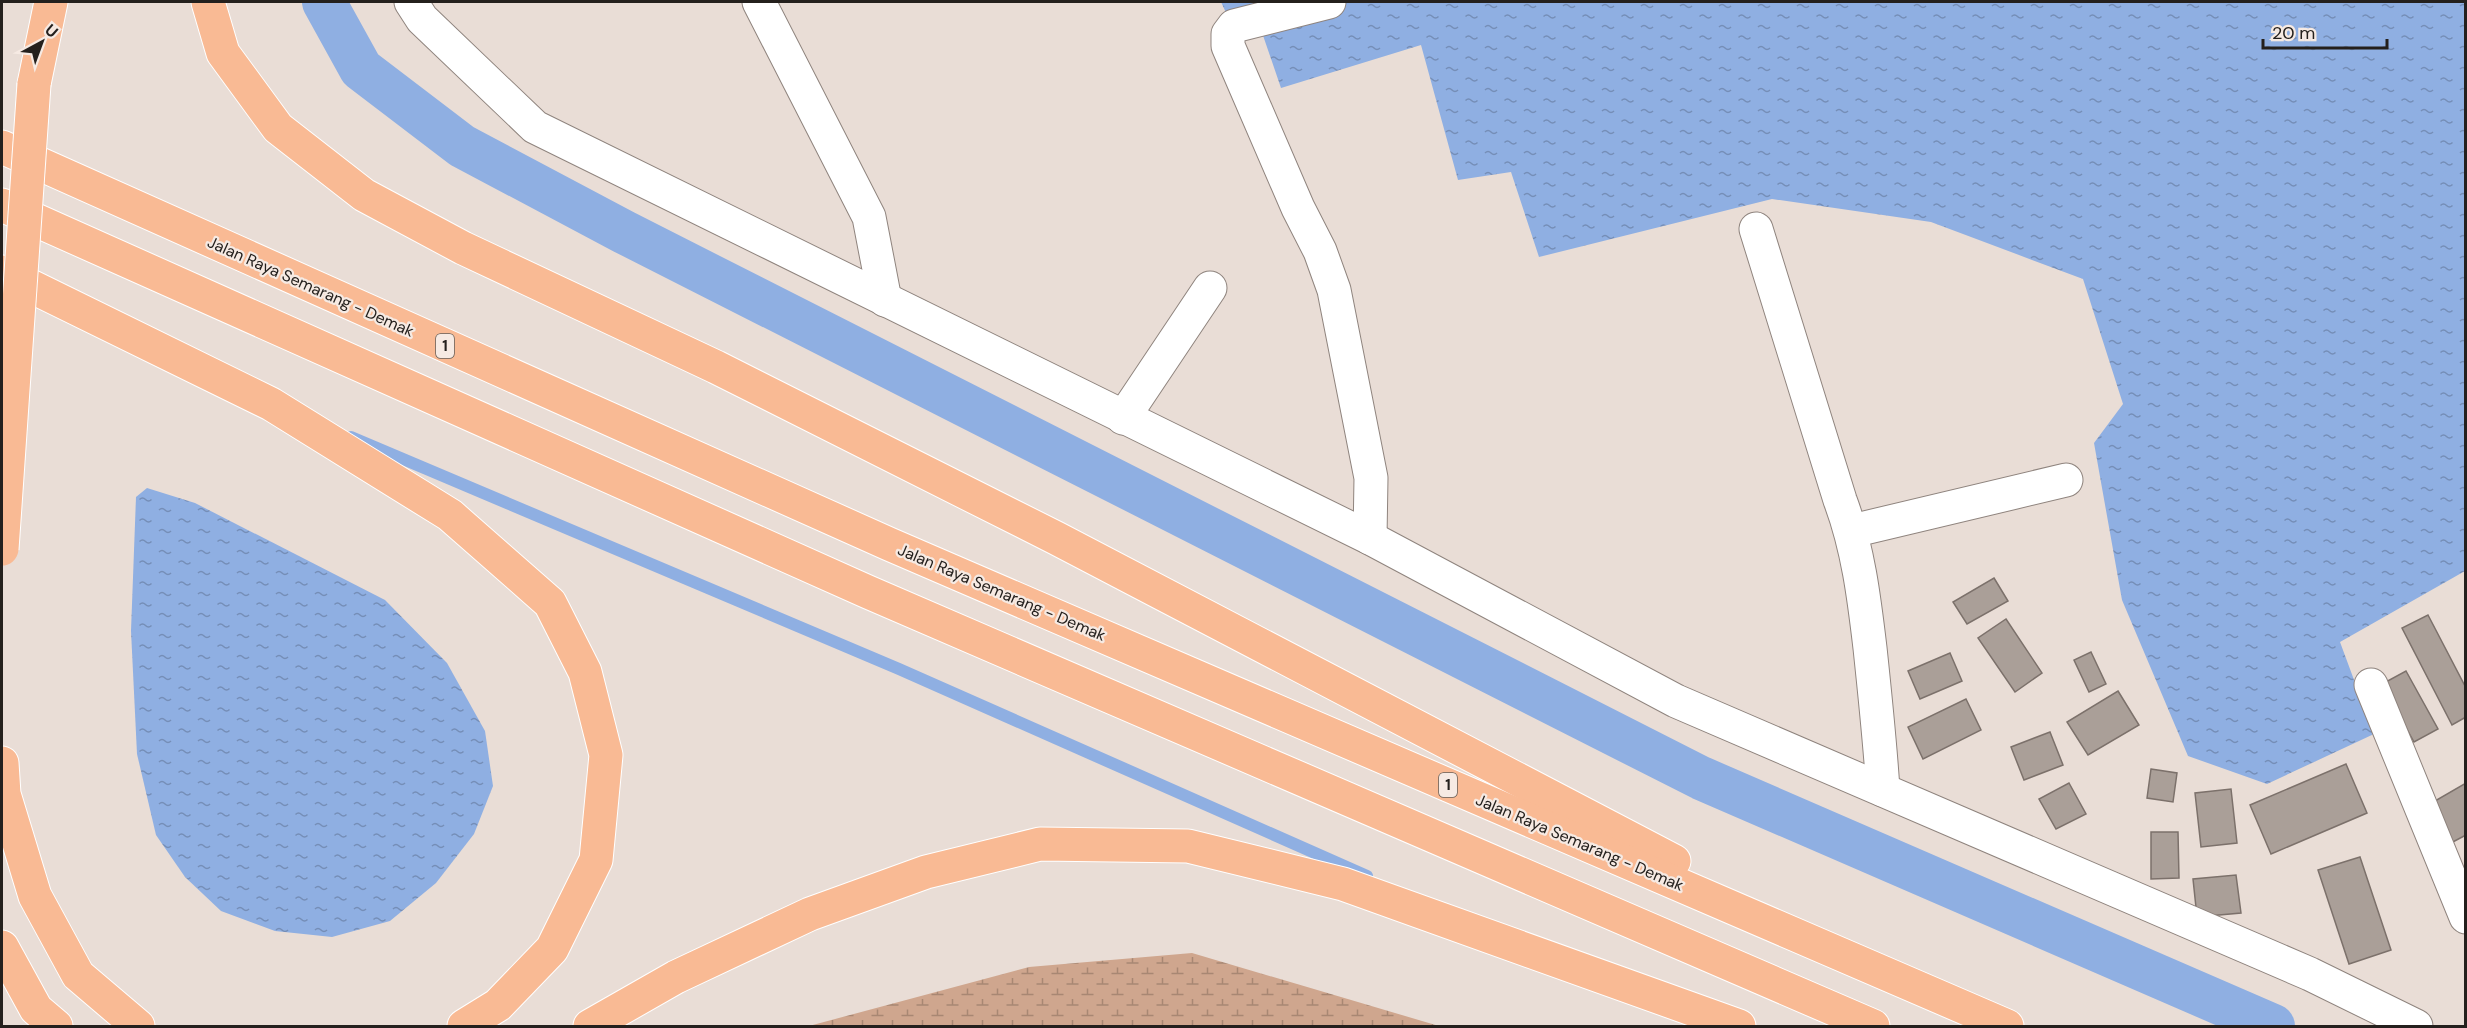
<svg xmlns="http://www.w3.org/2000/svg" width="2467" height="1028" font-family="'DM Sans',sans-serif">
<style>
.wetland{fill:url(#wetland-marsh)}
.water{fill:url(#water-ripples)}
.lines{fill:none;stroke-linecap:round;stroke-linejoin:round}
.stream{stroke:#8fafe2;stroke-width:12}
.canal{stroke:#8fafe2;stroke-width:44}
.building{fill:#aa9f98;stroke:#7c716b;stroke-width:1.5}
.street-casing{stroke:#8f847e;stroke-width:35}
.highway-casing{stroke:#fff;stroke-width:35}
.street{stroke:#fff;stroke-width:33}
.highway{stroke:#f9ba94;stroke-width:33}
.highway-bridge-casing{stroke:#fff;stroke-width:35;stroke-linecap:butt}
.highway-bridge{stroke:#f9ba94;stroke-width:33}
.labels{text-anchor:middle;stroke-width:4.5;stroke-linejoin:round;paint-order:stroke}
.shield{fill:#f6eae3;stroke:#635d58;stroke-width:1.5}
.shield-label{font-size:15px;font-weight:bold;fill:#24201d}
.street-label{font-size:16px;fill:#24201d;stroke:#f6eae3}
</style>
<defs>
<pattern id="wetland-marsh" width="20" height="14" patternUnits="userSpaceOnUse" patternTransform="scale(1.5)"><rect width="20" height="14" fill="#cfa68e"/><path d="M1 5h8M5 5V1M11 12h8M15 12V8" fill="none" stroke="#a88773"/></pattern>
<pattern id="water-ripples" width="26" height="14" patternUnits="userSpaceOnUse" patternTransform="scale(1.5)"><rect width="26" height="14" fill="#8fafe2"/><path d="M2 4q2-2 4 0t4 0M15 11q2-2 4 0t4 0" fill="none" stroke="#758eb7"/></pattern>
</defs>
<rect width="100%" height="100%" fill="#e9ddd6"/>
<path class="wetland" d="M1192,953L1439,1026H809L1029,967Z"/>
<g class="water">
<path d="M1221,2H2465V571L2340,642L2374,734L2267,784L2188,756L2122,600L2094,443L2123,404L2083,279L1931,222L1772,199L1539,257L1511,172L1458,180L1421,45L1281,88L1255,12L1229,19Z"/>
<path d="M147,488L195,503L385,600L447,663L485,731L493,786L474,834L436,883L390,921L332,937L275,931L221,911L185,877L156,835L137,754L131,631L136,497Z"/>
</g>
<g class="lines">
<path class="stream" d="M351,437L899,669L1367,876"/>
<path class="canal" d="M324,2L361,69L462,146L624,232L1701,778L2273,1026"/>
</g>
<g class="building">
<path d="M1994,578L2008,601L1967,624L1953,602Z"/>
<path d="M2428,615L2466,688V717L2452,725L2402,628Z"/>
<path d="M2006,619L2042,673L2015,692L1978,638Z"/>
<path d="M2091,652L2106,684L2089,692L2074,660Z"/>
<path d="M1950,653L1962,681L1920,699L1908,671Z"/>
<path d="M2406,671L2438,729L2414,742L2382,684Z"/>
<path d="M2118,691L2139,725L2088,755L2067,722Z"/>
<path d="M1966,699L1981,730L1923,759L1908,727Z"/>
<path d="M2050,732L2063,765L2024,780L2011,747Z"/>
<path d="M2346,764L2367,813L2271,854L2250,805Z"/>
<path d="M2151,769L2177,773L2173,802L2147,798Z"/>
<path d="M2069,783L2086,814L2056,829L2039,799Z"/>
<path d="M2466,783V835L2451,843L2428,805Z"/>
<path d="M2231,789L2237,843L2201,847L2195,793Z"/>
<path d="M2151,832H2178L2179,878L2151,879Z"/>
<path d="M2360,857L2391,950L2349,964L2318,870Z"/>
<path d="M2236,875L2241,913L2197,917L2193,879Z"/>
</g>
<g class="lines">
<defs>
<g id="street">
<path d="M411,2L422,19L535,127L1370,538L1676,701L2310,974L2416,1026"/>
<path d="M759,2L869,217L885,300"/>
<path d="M1329,2L1234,26L1228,34V46L1298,208L1320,251L1334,290L1371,478L1370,538"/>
<path d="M1756,229L1840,500C1858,548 1864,597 1870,648C1875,695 1880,742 1883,790"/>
<path d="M1123,418L1210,288"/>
<path d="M1852,531L2066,480"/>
<path d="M2371,685L2466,917"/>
</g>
<g id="highway">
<path d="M208,2L223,53L278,128L364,195L463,248L716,367L1056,538L1674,861"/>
<path d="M34,84L51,2"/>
<path d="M2,147L889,544L2007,1026"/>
<path d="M2,205L868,592L1873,1026"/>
<path d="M2,272L271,404L450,515L550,603L585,672L606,755L596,860L552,949L498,1005L464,1026"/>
<path d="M2,763L4,794L35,896L78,975L138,1026"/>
<path d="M2,947L36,1009L56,1026"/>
<path d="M590,1026L676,977L810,914L926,872L1040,844L1188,846L1343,884L1739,1026"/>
</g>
</defs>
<use href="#street" class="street-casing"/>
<use href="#highway" class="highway-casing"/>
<use href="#street" class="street"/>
<use href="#highway" class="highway"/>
<defs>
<path id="highway-bridge" d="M2,549L34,84"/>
</defs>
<use href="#highway-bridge" class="highway-bridge-casing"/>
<use href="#highway-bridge" class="highway-bridge"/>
</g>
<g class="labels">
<g class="shield">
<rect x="436" y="334" width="18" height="24" rx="4.5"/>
<rect x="1439" y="773" width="18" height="24" rx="4.5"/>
</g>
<g class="shield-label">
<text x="445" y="351">1</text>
<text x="1448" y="790">1</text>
</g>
<g class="street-label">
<text transform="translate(311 286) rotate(24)" y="6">Jalan Raya Semarang - Demak</text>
<text transform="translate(1002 592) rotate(23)" y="6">Jalan Raya Semarang - Demak</text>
<text transform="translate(1580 842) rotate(23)" y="6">Jalan Raya Semarang - Demak</text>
</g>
</g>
<rect width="2467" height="1028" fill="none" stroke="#24201d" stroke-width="6"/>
<g transform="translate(42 42) rotate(41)" stroke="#f6eae3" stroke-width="4.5" paint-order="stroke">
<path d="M0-4.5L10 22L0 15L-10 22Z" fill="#24201d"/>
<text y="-9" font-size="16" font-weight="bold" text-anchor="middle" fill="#24201d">U</text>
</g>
<path d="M2263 39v9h124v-9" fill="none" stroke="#24201d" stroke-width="3"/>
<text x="2272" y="39" font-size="18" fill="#24201d" stroke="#f6eae3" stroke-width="4.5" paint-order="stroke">20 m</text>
</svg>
